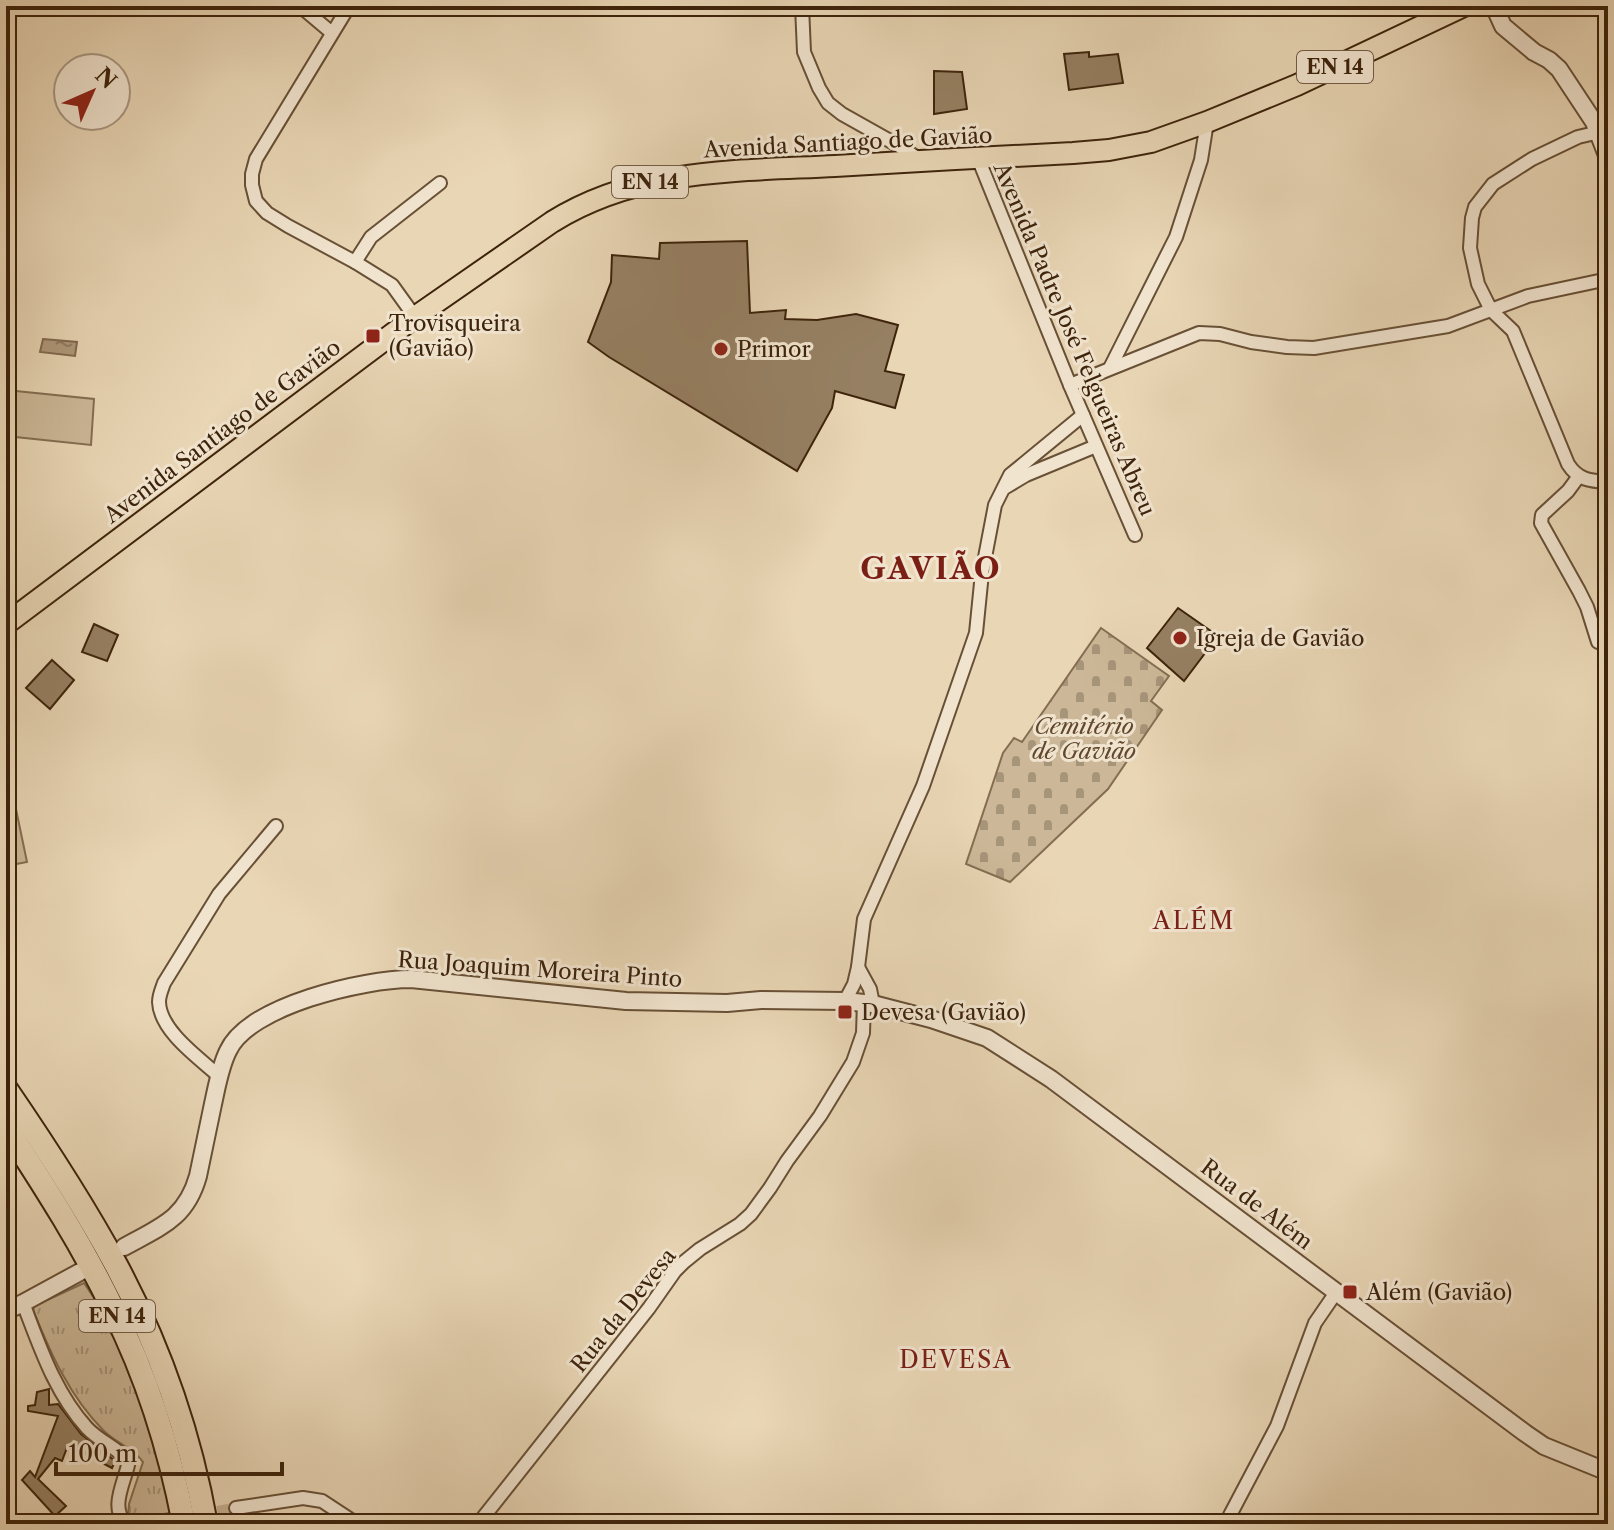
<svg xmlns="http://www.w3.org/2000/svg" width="1614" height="1530" font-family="'Libre Caslon Text',serif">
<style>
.grass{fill:url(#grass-tufts);stroke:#846e52;stroke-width:2}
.cemetery{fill:url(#cemetery-stones);stroke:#846e52;stroke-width:2}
.pitch{fill:#ccb898;stroke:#846e52;stroke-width:2}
.water{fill:url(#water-ripples);stroke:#816a4e;stroke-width:2}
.building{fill:#968063;stroke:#3d230b;stroke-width:2}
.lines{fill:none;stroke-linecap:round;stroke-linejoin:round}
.minor-tunnel{stroke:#c7b293;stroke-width:12;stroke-dasharray:12 6;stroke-linecap:butt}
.minor-casing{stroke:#685036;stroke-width:16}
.tertiary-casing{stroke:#685036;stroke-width:20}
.primary-casing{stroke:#3d230b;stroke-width:24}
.trunk-casing{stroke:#3d230b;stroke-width:26}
.minor{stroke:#f1e4cf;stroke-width:12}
.tertiary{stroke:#f1e4cf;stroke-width:16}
.primary{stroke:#e9d6b5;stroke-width:20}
.trunk{stroke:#e9d6b5;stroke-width:22}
.poi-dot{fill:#8f2418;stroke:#f1e4cf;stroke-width:3}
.labels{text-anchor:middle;stroke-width:6;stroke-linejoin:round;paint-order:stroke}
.shield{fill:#f1e4cf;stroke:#735d46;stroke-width:2}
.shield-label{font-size:20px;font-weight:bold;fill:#3d230b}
.street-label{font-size:22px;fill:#3d230b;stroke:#f1e4cf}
.poi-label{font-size:22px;fill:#3d230b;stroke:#f1e4cf;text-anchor:start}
.park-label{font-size:22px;font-style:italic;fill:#61482e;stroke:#f1e4cf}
.neighbourhood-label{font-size:24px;letter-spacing:2px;fill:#7a1f14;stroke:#f1e4cf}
.district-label{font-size:30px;font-weight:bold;letter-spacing:2px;fill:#7a1f14;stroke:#f1e4cf}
</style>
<defs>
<pattern id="grass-tufts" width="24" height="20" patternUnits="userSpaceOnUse" patternTransform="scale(2)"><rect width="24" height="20" fill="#ccb898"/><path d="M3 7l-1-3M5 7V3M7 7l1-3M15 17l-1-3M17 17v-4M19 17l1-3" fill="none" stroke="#a7957a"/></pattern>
<pattern id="cemetery-stones" width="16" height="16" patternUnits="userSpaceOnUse" patternTransform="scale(2)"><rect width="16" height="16" fill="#ccb898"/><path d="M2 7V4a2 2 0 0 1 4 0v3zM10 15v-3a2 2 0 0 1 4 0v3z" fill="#a7957a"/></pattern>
<pattern id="water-ripples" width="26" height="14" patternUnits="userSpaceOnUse" patternTransform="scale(2)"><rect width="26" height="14" fill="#af997b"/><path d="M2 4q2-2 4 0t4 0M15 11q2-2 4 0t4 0" fill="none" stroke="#907c63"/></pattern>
</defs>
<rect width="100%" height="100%" fill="#e9d6b5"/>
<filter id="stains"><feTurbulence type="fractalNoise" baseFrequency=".0025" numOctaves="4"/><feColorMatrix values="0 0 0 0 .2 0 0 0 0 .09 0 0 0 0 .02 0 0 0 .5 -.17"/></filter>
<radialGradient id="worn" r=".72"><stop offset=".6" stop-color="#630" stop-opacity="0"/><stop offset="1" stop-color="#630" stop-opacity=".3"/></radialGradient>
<path class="grass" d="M84,1283L102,1310L133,1368L175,1512L135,1519L128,1516L129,1504L143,1462C133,1448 116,1443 104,1431C69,1396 50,1352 32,1307Z"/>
<path class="cemetery" d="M1101,628L1169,676L1151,701L1162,710L1108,789L1010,882L966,864L1003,753L1014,738L1022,742Z"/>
<g class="pitch">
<path d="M6,390L94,399L91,445L6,436Z"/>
<path d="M12,790L27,862L6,866V791Z"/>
</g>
<path class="water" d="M43,339L77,342L75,356L40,352Z"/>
<g class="building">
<path d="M1089,52V57L1118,54L1123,83L1069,90L1064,54Z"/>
<path d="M934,71L962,72L967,109L934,114Z"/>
<path d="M747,241L750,313L786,310L785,319L817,320L856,314L898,325L885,371L904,375L895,408L835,391L832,408L797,471L609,357L588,342L611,282L612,255L659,259L660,243Z"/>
<path d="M1178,608L1218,636L1184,681L1147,648Z"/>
<path d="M94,624L118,635L107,661L82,652Z"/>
<path d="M52,660L74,680L50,709L26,688Z"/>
<path d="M49,1389V1405L58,1404L81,1434L115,1461L112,1468L68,1445L62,1461L55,1458L38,1479L66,1506L55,1516L22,1480L30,1471L35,1477L58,1416L28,1411V1406L35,1405L37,1392Z"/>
</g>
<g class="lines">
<path class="minor-tunnel" d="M200,1516L236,1508"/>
<defs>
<g id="minor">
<path d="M300,6L332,33"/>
<path d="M349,6L256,159L252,174V185L256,201L267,213L288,226L355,262L392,285L415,317"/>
<path d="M802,6L804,52L819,88L828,103L842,114L899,146L919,159"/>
<path d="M1608,130L1578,137L1532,159L1493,184L1475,207L1472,218L1470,248L1478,284L1491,310L1513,331L1568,464C1578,480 1590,481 1608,482"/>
<path d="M978,158L1070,385L1135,535"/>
<path d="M355,262L371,237L440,183"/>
<path d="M1110,368L1176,237L1201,160L1207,122"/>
<path d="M1070,385L1199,333L1220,334L1251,342L1287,347L1314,348L1448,326L1528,296L1608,279"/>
<path d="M1579,476L1568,491L1542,515L1541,523L1579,591L1587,607L1598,642"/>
<path d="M1006,487L1026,475L1096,446"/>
<path d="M858,967L870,989L873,1004"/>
<path d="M845,1001L854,984L858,967L864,919L923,786L976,633L982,573L995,505L1010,475L1083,415"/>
<path d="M219,1076C199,1058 160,1031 159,1002C159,995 162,989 164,983L219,894L276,826"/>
<path d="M23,1303C40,1347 55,1393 87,1428C98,1440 115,1447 127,1459L128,1465C124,1483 109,1510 127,1524"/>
<path d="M236,1508L303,1498L322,1501L357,1524"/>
<path d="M1228,1519L1277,1426L1315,1323L1337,1291"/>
<path d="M161,1524L169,1523"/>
<path d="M478,1524L649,1308L675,1271L684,1262L700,1249L740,1224L751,1214L770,1188L787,1161L820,1116L853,1062L863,1033L864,1003"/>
</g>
<g id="tertiary">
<path d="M1494,6L1503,26L1534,52L1549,60L1559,69L1594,122L1608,158"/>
<path d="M124,1247C160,1227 186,1219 198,1176C203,1152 208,1128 213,1104C217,1086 220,1067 228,1051C249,1005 365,979 411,979L626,1001L727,1003L761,1000L845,1001L873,1004L931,1019L987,1038L1051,1079L1525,1433L1544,1446L1608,1472"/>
<path d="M6,1311L23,1303L80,1272"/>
</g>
<path id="primary" d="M6,624L415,317L552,222C638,168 738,171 835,166C914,161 994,157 1073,153L1109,150L1151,142L1207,122L1297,85L1464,6"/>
<g id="trunk">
<path d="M6,1089C45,1146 83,1204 116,1265C159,1345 190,1435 206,1524"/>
<path d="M6,1127C45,1187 83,1246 114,1311C147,1377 170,1451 184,1524"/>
</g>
</defs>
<use href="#minor" class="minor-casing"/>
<use href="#tertiary" class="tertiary-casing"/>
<use href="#primary" class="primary-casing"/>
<use href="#trunk" class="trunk-casing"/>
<use href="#minor" class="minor"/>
<use href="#tertiary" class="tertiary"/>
<use href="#primary" class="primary"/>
<use href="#trunk" class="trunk"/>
</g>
<g class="poi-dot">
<rect x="365" y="328" width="16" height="16" rx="4"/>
<circle cx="721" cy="349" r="8"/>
<circle cx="1180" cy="638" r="8"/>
<rect x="837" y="1004" width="16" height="16" rx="4"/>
<rect x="1342" y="1284" width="16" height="16" rx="4"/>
</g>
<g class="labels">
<g class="shield">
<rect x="1297" y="51" width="76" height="32" rx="6"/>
<rect x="612" y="166" width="76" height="32" rx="6"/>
<rect x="79" y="1300" width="76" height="32" rx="6"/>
</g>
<g class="shield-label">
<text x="1335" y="74">EN 14</text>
<text x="650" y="189">EN 14</text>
<text x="117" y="1323">EN 14</text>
</g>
<g class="street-label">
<text transform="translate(848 142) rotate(-3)" y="8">Avenida Santiago de Gavião</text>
<text transform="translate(1075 339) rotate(67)" y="8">Avenida Padre José Felgueiras Abreu</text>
<text transform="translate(222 431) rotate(-37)" y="8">Avenida Santiago de Gavião</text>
<text transform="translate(540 969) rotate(4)" y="8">Rua Joaquim Moreira Pinto</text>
<text transform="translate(1257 1204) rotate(37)" y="8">Rua de Além</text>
<text transform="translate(623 1310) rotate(-51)" y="8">Rua da Devesa</text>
</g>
<g class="poi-label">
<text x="389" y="331">Trovisqueira<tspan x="389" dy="25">(Gavião)</tspan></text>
<text x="737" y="357">Primor</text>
<text x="1196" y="646">Igreja de Gavião</text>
<text x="861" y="1020">Devesa (Gavião)</text>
<text x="1366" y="1300">Além (Gavião)</text>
</g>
<g class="park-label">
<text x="1084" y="734">Cemitério<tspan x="1084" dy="25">de Gavião</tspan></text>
</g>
<g class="neighbourhood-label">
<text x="1194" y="929">ALÉM</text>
<text x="956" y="1368">DEVESA</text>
</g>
<g class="district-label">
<text x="931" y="579">GAVIÃO</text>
</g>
</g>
<rect width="1614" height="1530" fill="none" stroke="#e9d6b5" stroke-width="32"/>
<rect x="8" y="8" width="1598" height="1514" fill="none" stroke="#3d230b" stroke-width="4"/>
<rect x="16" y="16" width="1582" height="1498" fill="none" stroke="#3d230b" stroke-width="2"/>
<g transform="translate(92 92) rotate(45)"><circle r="38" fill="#f1e4cf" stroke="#a99781" stroke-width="2"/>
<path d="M0-6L14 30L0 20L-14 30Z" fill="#8f2418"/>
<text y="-12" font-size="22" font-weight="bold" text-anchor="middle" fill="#3d230b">N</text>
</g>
<path d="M56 1462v12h226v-12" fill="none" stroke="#3d230b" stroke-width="4"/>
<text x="68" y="1462" font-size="24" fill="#3d230b" stroke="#f1e4cf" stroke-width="6" paint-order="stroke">100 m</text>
<rect width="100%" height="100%" filter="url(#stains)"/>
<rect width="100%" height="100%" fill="url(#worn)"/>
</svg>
